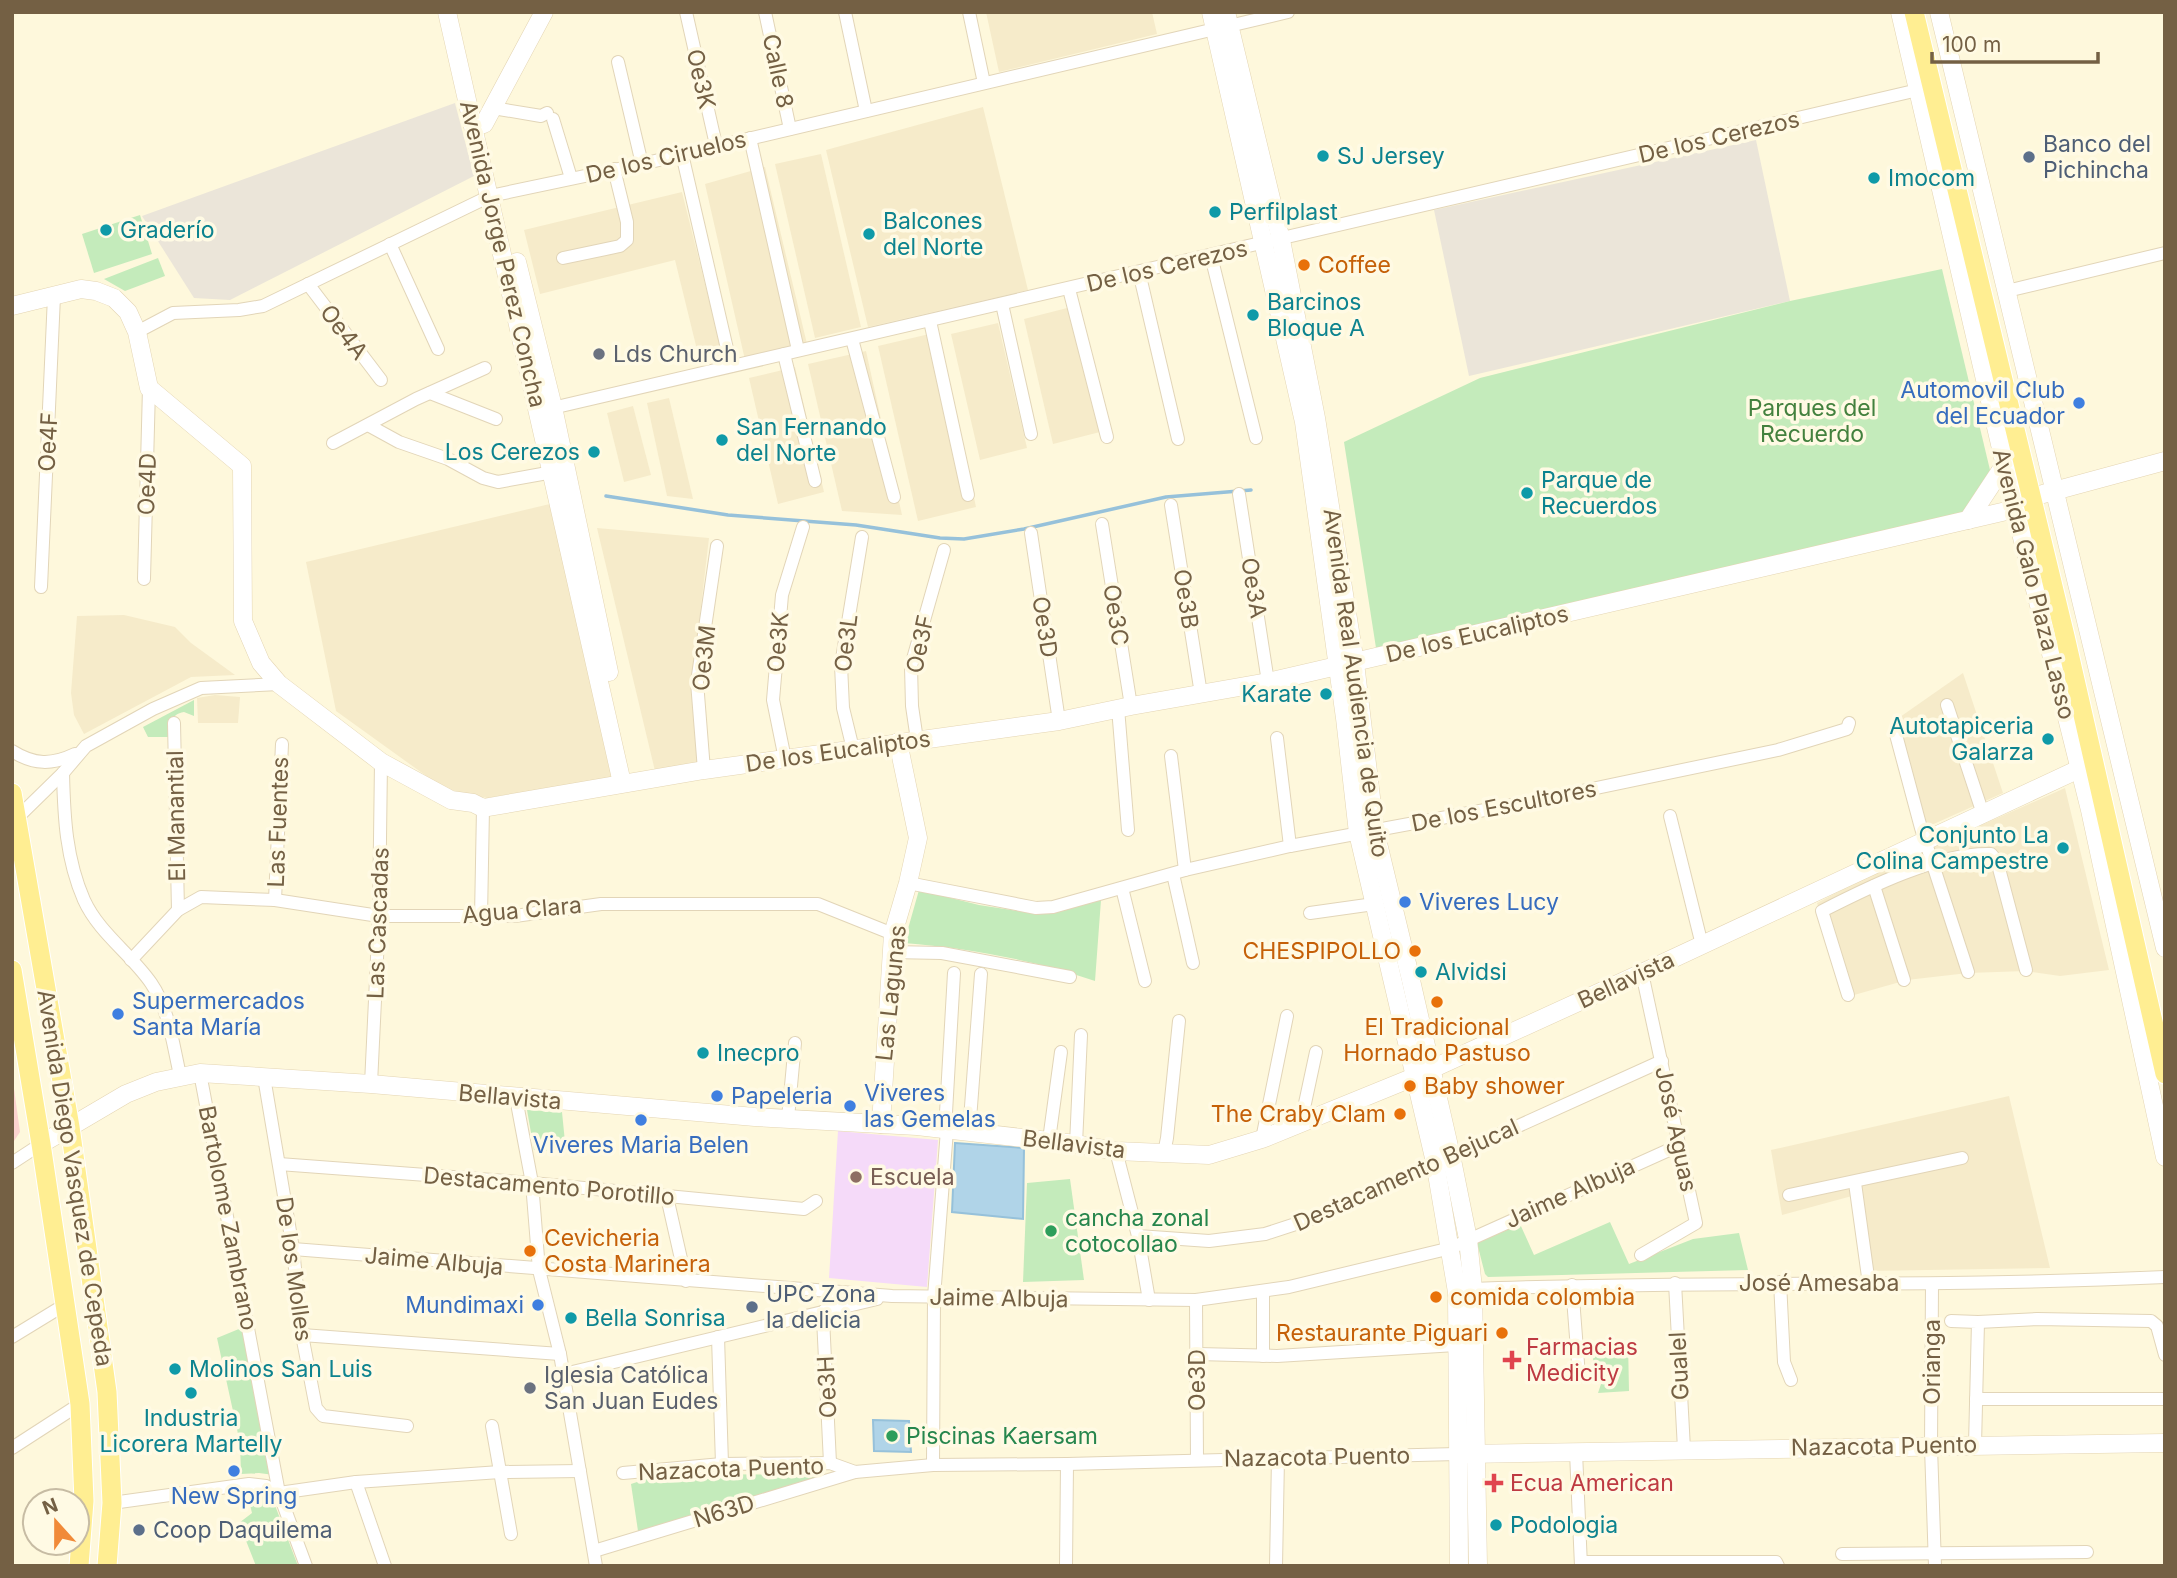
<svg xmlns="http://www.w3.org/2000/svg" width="2177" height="1578" font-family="Inter,sans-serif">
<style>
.residential{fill:#f6ebca}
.industrial{fill:#ebe5d9}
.education{fill:#f5daf9}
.medical{fill:#fcd3cf}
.green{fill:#c4ebbb}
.water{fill:#b0d4e8;stroke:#96c1da;stroke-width:2}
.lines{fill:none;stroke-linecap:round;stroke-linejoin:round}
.stream{stroke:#96c1da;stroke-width:3.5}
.street-casing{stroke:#e2d5b8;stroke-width:14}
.secondary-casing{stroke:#e4d5b3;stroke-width:19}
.primary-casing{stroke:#fff;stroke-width:21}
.street{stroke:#fff;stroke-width:12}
.secondary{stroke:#fff;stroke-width:18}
.primary{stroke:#ffee92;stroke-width:19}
.culture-dot{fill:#0f9aa8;stroke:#fffae4;stroke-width:2.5}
.service-dot{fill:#5c6f8a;stroke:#fffae4;stroke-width:2.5}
.food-dot{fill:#e8710a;stroke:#fffae4;stroke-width:2.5}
.worship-dot{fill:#6b7280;stroke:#fffae4;stroke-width:2.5}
.shop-dot{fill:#3f7fe0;stroke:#fffae4;stroke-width:2.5}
.education-dot{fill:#8d6e63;stroke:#fffae4;stroke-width:2.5}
.leisure-dot{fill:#2e9e5b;stroke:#fffae4;stroke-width:2.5}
.health-dot{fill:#e0444e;stroke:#fffae4;stroke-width:2.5}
.labels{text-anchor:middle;stroke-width:7;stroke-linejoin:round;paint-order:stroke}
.street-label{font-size:23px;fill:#746044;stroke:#fffae4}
.service-label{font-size:23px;fill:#4e5e75;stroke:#fffae4;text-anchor:start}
.culture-label{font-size:23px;fill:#0d838f;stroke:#fffae4;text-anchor:start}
.food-label{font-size:23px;fill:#c56008;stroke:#fffae4;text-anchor:start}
.worship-label{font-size:23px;fill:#5b616d;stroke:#fffae4;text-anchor:start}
.shop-label{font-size:23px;fill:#366cbe;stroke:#fffae4;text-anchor:start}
.park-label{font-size:23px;fill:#43813e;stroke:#fffae4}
.education-label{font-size:23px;fill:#785e54;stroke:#fffae4;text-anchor:start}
.leisure-label{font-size:23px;fill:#27864d;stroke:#fffae4;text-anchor:start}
.health-label{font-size:23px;fill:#be3a42;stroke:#fffae4;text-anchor:start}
</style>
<rect width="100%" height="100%" fill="#fef8dc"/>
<g class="residential">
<path d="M986,12H1152L1157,34L999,72Z"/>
<path d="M983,107L1028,290L868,327L826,150Z"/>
<path d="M821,154L861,327L815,338L775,164Z"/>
<path d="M765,167L807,344L745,360L705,184Z"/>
<path d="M682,192L723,356L700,362L675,260L540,294L524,230Z"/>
<path d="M1071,307L1100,432L1053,444L1024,319Z"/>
<path d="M998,323L1027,448L980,460L951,334Z"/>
<path d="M938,332L976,507L918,521L878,346Z"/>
<path d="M866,351L902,515L842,511L808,364Z"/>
<path d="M795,367L824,492L778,504L749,378Z"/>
<path d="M669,398L693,499L667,496L647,403Z"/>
<path d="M633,406L651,475L624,482L607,413Z"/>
<path d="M554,503L617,776L487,798L443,788L336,711L306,562Z"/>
<path d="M597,528L709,538L692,683L702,761L655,771Z"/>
<path d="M124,615L175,627L191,643L235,675L191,677L84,734L74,715L71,693L77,616Z"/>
<path d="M1963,673L2003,793L1918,831L1890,724Z"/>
<path d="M215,695L240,697L238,723H198L197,698Z"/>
<path d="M2065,788L2109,970L2060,976L2026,971L1968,973L1907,980L1847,997L1817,903L1878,871Z"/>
<path d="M2009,1096L2050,1268L1866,1271L1852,1196L1782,1215L1771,1150Z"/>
</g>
<g class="industrial">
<path d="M455,103L474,176L230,300L194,298L142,216Z"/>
<path d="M1756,140L1790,301L1469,376L1434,210Z"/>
</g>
<path class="education" d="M838,1131L938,1140L927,1287L829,1278Z"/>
<path class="medical" d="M12,1074L20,1132L12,1144Z"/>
<g class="green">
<path d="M140,215L152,254L94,273L82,234Z"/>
<path d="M158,258L165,276L125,291L104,279Z"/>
<path d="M1942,269L1990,470L1966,513L1376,648L1344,442L1480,378L1790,301Z"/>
<path d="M194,700V716L184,712C170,714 171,725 170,737H148L143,727Z"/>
<path d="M919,890L979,905L1037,914L1101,900L1095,981C1034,960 968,948 904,943Z"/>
<path d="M527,1110L562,1112L566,1152L534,1150Z"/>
<path d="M1070,1179L1084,1280L1023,1282L1027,1183Z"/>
<path d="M1610,1222L1629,1264L1693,1239L1739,1233L1748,1270L1488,1277L1485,1274L1477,1243L1520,1224L1534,1255Z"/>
<path d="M251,1324L274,1475L259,1473L241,1474L240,1443L217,1338Z"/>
<path d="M1628,1342L1629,1391L1598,1393L1603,1378L1595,1368L1590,1345Z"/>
<path d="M661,1474L839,1475L638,1531L631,1484Z"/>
<path d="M255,1492L273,1500L298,1566H256L239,1523L252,1513L247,1493Z"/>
</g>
<g class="water">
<path d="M955,1143L1024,1148L1023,1219L952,1212Z"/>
<path d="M873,1420L909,1421L911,1452L874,1451Z"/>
</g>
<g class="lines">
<path class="stream" d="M606,496L728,515L856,525L940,538L964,539L1024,529L1166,497L1251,490"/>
<defs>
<g id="street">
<path d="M686,12L716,145"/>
<path d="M765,12L790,129"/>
<path d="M845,12L866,111"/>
<path d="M969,12L984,83"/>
<path d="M1229,26L1288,12"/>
<path d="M618,62L642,164"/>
<path d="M493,108L541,116L547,113"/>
<path d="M553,119L571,178"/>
<path d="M750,138L798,350"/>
<path d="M682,154L731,366"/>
<path d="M390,244L438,349"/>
<path d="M1211,256L1256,438"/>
<path d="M563,258L620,246L627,240V222L614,169"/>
<path d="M1139,272L1178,439"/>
<path d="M308,284L381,380"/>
<path d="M1069,289L1107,437"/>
<path d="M2007,291L2165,253"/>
<path d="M1002,304L1031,434"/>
<path d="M930,321L968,495"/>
<path d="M137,332L173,313L239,310L263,306L490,196L642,164L1215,29"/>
<path d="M852,339L894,497"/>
<path d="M784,354L815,481"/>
<path d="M430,393L496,419"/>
<path d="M548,409L1918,90"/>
<path d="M368,425L399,442L448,459L483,478L498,482L553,472"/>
<path d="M333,443L416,399L485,368"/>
<path d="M1239,494L1268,682"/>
<path d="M1171,505L1201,694"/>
<path d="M1102,524L1131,706"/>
<path d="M1031,533L1059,721"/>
<path d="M144,579L149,388"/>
<path d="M41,587L54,296"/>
<path d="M1947,705L1983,814"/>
<path d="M1118,708L1128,830"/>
<path d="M174,723L178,910"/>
<path d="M1895,731L1921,828L1968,972"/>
<path d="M1277,738L1290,846"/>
<path d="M917,740L912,706L911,666L944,550"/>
<path d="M853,749L843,708L841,665L862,537"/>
<path d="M12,751C34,765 52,765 75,754"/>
<path d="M1171,756L1185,870"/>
<path d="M785,759L773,700L782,595L803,527"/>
<path d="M704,770L697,682L717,546"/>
<path d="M63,773C64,817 66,859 84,900C99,933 131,954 151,983C169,1009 173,1045 180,1075"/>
<path d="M1670,816L1702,945"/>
<path d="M16,819L63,773L86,746L153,709L201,688L279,684"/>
<path d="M1173,874L1193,963"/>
<path d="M908,883L1036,908L1053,907L1185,870L1290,846L1539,800L1778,750L1847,729L1849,723"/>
<path d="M1874,886L1904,980"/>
<path d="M1122,888L1145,981"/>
<path d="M275,900L282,744"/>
<path d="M1310,913L1374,904"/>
<path d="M481,917L483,808"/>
<path d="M891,952L942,953L1070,977"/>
<path d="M131,960L178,910L201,897L275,900L379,916H515L601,904H818L893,934"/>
<path d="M1848,995L1822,911C1867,888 1939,852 1991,854L1997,861L2026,970"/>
<path d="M200,1073L279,1493L306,1566"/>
<path d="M264,1077L293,1249L302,1335L316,1408L323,1416L407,1426"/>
<path d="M371,1084L379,916L381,762"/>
<path d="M516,1098L532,1183L539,1270L560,1354L596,1566"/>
<path d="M788,1118L795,1043"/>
<path d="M1301,1122L1316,1052"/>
<path d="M945,1130L954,973"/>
<path d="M969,1133L981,974"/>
<path d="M1262,1139L1287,1016"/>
<path d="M1049,1140L1061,1052"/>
<path d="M1076,1144L1081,1035"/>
<path d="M1116,1151L1138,1236L1149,1300"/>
<path d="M1164,1153L1167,1138L1179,1021"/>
<path d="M12,1163L41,1144"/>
<path d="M279,1164L532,1183L804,1209L816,1201"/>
<path d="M1855,1183L1869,1284"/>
<path d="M1789,1195L1962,1158"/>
<path d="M667,1197L686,1281"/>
<path d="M1138,1236L1209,1241L1265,1234L1317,1217L1662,1061"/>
<path d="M293,1249L892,1296L1196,1300L1289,1287L1451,1248L1680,1145"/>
<path d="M1641,1255L1696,1223L1642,973"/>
<path d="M1780,1282L1784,1362L1791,1380"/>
<path d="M1675,1283L1684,1449"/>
<path d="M1932,1284L1931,1447L1935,1566"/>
<path d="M1572,1285L1579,1376"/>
<path d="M1473,1289C1703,1280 1934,1288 2165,1277"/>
<path d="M1196,1300L1197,1459"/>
<path d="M825,1310L823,1318L830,1463"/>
<path d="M1951,1321L1978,1322L1975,1445"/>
<path d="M1978,1322L2037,1319L2151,1321L2157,1326L2165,1355"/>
<path d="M302,1335L560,1354"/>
<path d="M12,1337L66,1304"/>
<path d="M718,1337L722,1464"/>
<path d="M1198,1354L1277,1356L1456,1345"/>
<path d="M1263,1356V1291"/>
<path d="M564,1374L877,1299"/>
<path d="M1976,1399H2165"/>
<path d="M492,1426L511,1534"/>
<path d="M12,1448L80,1404"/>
<path d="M1576,1452L1581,1566"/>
<path d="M933,1465L934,1297L947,1130"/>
<path d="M623,1473L722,1464L830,1463L855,1472L933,1465L1067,1464L1457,1454"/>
<path d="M356,1482L385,1566"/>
<path d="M112,1503L249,1484L266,1486L279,1493L356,1482L500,1472L580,1471"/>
<path d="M594,1551L855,1472"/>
<path d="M1842,1554L2087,1552"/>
<path d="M1581,1562H1776L1778,1566"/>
<path d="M1066,1566L1067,1464"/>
<path d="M1276,1566L1278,1458"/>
</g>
<g id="secondary">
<path d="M447,12L622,783"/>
<path d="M1211,12L1304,422L1345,718L1358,833L1435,1162L1457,1292L1459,1566"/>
<path d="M1226,12L1281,240L1316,418L1355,663L1375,831L1410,976L1451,1155L1468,1239L1473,1289L1478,1566"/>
<path d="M1900,12L2015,509L2090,810L2165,1157"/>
<path d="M1939,12L2165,948"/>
<path d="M474,127L484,124L544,12"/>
<path d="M517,262L553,407L609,672"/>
<path d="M12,306L81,289L96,291L114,298L128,312L137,332L149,388L242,466L243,621L261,663L279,684L381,762L451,800L473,803L483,808L704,770L1059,721L1131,706L1268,682L2015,509"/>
<path d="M2043,494L2165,461"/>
<path d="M1968,520L2005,464"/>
<path d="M881,1124L893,934L908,883L918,838L898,742"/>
<path d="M41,1144L126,1094L156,1082L200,1073L371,1084L755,1117L917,1126L1076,1144L1116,1151L1209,1155L1262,1139L1414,1077L1642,973L2079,769"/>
<path d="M1465,1454L2165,1443"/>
</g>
<g id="primary">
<path d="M1914,12L2065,636L2165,1074"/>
<path d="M12,793L70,1127L107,1392L112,1503L107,1566"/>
<path d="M12,970L41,1144L80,1404L84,1501L79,1566"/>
</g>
</defs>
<use href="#street" class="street-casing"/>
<use href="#secondary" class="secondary-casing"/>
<use href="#primary" class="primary-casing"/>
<use href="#street" class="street"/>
<use href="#secondary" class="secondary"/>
<use href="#primary" class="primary"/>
</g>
<g class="culture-dot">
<circle cx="1323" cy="156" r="7"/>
<circle cx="1874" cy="178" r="7"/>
<circle cx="1215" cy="212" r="7"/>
<circle cx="106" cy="230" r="7"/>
<circle cx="869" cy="234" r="7"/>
<circle cx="1253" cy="315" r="7"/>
<circle cx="722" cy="440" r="7"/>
<circle cx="594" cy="452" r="7"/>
<circle cx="1527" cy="493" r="7"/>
<circle cx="1326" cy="694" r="7"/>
<circle cx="2048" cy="739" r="7"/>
<circle cx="2063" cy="848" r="7"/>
<circle cx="1421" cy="972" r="7"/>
<circle cx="703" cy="1053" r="7"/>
<circle cx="571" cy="1318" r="7"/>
<circle cx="175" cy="1369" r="7"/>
<circle cx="191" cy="1393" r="7"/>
<circle cx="1496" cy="1525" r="7"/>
</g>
<g class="service-dot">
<circle cx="2029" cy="157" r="7"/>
<circle cx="752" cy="1307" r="7"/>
<circle cx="139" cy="1530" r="7"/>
</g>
<g class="food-dot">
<circle cx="1304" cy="265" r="7"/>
<circle cx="1415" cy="951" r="7"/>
<circle cx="1437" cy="1002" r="7"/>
<circle cx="1410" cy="1086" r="7"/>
<circle cx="1400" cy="1114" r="7"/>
<circle cx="530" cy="1251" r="7"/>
<circle cx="1436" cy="1297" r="7"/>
<circle cx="1502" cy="1333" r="7"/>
</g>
<g class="worship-dot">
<circle cx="599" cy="354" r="7"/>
<circle cx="530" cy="1388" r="7"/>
</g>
<g class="shop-dot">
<circle cx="2079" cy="403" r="7"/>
<circle cx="1405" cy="902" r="7"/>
<circle cx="118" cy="1014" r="7"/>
<circle cx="717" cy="1096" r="7"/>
<circle cx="850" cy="1106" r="7"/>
<circle cx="641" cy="1120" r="7"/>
<circle cx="538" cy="1305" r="7"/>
<circle cx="234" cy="1471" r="7"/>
</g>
<circle class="education-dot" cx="856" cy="1177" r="7"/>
<g class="leisure-dot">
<circle cx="1051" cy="1231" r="7"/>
<circle cx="892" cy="1436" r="7"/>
</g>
<g class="health-dot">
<path d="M1508.5 1349.5h7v7h7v7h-7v7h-7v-7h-7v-7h7z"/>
<path d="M1490.5 1472.5h7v7h7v7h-7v7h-7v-7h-7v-7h7z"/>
</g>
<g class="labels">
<g class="street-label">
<text transform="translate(778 71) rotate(78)" y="8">Calle 8</text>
<text transform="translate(701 79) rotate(77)" y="8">Oe3K</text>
<text transform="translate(1719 137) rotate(-13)" y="8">De los Cerezos</text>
<text transform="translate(666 157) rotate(-13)" y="8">De los Ciruelos</text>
<text transform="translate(503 254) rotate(77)" y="8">Avenida Jorge Perez Concha</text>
<text transform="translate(1167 266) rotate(-13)" y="8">De los Cerezos</text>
<text transform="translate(344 332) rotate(53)" y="8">Oe4A</text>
<text transform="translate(48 442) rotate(-87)" y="8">Oe4F</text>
<text transform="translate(147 484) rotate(-88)" y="8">Oe4D</text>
<text transform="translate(2034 584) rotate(76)" y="8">Avenida Galo Plaza Lasso</text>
<text transform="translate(1254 588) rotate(81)" y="8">Oe3A</text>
<text transform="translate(1186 599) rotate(81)" y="8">Oe3B</text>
<text transform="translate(1116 615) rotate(81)" y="8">Oe3C</text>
<text transform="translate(1045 627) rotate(81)" y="8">Oe3D</text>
<text transform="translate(1477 634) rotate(-13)" y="8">De los Eucaliptos</text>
<text transform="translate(778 642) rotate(-85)" y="8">Oe3K</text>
<text transform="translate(846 643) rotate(-83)" y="8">Oe3L</text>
<text transform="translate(920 644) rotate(-78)" y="8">Oe3F</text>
<text transform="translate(704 658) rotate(-84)" y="8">Oe3M</text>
<text transform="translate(1356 683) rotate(82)" y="8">Avenida Real Audiencia de Quito</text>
<text transform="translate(838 751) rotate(-8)" y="8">De los Eucaliptos</text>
<text transform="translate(1504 806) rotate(-11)" y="8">De los Escultores</text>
<text transform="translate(176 816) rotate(-91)" y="8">El Manantial</text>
<text transform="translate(278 822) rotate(-88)" y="8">Las Fuentes</text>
<text transform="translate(522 910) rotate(-5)" y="8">Agua Clara</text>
<text transform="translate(378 923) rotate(-88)" y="8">Las Cascadas</text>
<text transform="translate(1626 980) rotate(-25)" y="8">Bellavista</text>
<text transform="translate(891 993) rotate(-84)" y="8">Las Lagunas</text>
<text transform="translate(510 1097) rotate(5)" y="8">Bellavista</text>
<text transform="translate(1676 1129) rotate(78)" y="8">José Aguas</text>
<text transform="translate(1074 1144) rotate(7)" y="8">Bellavista</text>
<text transform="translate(1406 1175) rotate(-24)" y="8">Destacamento Bejucal</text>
<text transform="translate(75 1178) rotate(81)" y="8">Avenida Diego Vasquez de Cepeda</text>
<text transform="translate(549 1186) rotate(5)" y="8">Destacamento Porotillo</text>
<text transform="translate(1570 1193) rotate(-24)" y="8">Jaime Albuja</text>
<text transform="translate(228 1218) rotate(79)" y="8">Bartolome Zambrano</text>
<text transform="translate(434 1261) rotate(5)" y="8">Jaime Albuja</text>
<text transform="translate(294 1269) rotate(82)" y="8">De los Molles</text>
<text x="1819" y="1291">José Amesaba</text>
<text transform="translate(999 1298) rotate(1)" y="8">Jaime Albuja</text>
<text transform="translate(1932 1362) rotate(-90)" y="8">Orianga</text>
<text transform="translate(1679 1366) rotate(-93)" y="8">Gualel</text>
<text transform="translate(1197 1380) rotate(-90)" y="8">Oe3D</text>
<text transform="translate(827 1387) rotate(-93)" y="8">Oe3H</text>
<text transform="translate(1884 1446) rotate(-1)" y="8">Nazacota Puento</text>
<text transform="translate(1317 1457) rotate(-1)" y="8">Nazacota Puento</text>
<text transform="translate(731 1469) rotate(-2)" y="8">Nazacota Puento</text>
<text transform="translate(724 1511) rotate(-17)" y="8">N63D</text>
</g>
<g class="service-label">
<text x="2043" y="152">Banco del<tspan x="2043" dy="26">Pichincha</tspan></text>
<text x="766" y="1302">UPC Zona<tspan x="766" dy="26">la delicia</tspan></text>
<text x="153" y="1538">Coop Daquilema</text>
</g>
<g class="culture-label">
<text x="1337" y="164">SJ Jersey</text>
<text x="1888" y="186">Imocom</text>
<text x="1229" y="220">Perfilplast</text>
<text x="883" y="229">Balcones<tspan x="883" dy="26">del Norte</tspan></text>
<text x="120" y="238">Graderío</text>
<text x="1267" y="310">Barcinos<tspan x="1267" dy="26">Bloque A</tspan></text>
<text x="736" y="435">San Fernando<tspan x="736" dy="26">del Norte</tspan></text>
<text x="580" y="460" text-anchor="end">Los Cerezos</text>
<text x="1541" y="488">Parque de<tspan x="1541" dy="26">Recuerdos</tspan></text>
<text x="1312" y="702" text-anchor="end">Karate</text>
<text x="2034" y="734" text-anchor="end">Autotapiceria<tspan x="2034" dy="26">Galarza</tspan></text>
<text x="2049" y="843" text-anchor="end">Conjunto La<tspan x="2049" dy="26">Colina Campestre</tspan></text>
<text x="1435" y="980">Alvidsi</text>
<text x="717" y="1061">Inecpro</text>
<text x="585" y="1326">Bella Sonrisa</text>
<text x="189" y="1377">Molinos San Luis</text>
<text x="191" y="1426" text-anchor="middle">Industria<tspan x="191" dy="26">Licorera Martelly</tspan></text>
<text x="1510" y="1533">Podologia</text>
</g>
<g class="food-label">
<text x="1318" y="273">Coffee</text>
<text x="1401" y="959" text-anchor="end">CHESPIPOLLO</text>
<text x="1437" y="1035" text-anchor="middle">El Tradicional<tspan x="1437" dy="26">Hornado Pastuso</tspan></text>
<text x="1424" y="1094">Baby shower</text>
<text x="1386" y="1122" text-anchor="end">The Craby Clam</text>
<text x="544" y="1246">Cevicheria<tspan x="544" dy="26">Costa Marinera</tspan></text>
<text x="1450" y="1305">comida colombia</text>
<text x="1488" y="1341" text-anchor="end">Restaurante Piguari</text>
</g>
<g class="worship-label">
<text x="613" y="362">Lds Church</text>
<text x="544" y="1383">Iglesia Católica<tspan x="544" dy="26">San Juan Eudes</tspan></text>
</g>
<g class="shop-label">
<text x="2065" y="398" text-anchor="end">Automovil Club<tspan x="2065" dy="26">del Ecuador</tspan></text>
<text x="1419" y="910">Viveres Lucy</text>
<text x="132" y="1009">Supermercados<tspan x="132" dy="26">Santa María</tspan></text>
<text x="864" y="1101">Viveres<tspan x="864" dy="26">las Gemelas</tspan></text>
<text x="731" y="1104">Papeleria</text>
<text x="641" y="1153" text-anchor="middle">Viveres Maria Belen</text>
<text x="524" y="1313" text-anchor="end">Mundimaxi</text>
<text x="234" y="1504" text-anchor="middle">New Spring</text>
</g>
<g class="park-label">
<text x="1812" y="416">Parques del<tspan x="1812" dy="26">Recuerdo</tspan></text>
</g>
<g class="education-label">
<text x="870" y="1185">Escuela</text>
</g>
<g class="leisure-label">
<text x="1065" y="1226">cancha zonal<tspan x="1065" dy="26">cotocollao</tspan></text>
<text x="906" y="1444">Piscinas Kaersam</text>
</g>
<g class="health-label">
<text x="1526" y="1355">Farmacias<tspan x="1526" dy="26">Medicity</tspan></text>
<text x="1510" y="1491">Ecua American</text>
</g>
</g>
<rect width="2177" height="1578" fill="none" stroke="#746044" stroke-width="28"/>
<g transform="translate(56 1522) rotate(339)"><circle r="33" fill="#fffae4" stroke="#c7bca4" stroke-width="2"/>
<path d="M0-5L12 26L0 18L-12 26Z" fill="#f18a38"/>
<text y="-10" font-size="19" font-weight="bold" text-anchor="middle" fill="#746044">N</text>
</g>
<path d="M1932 52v10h166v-10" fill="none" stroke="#746044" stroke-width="3.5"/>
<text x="1942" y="52" font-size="21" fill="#746044" stroke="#fffae4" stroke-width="5" paint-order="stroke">100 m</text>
</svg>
